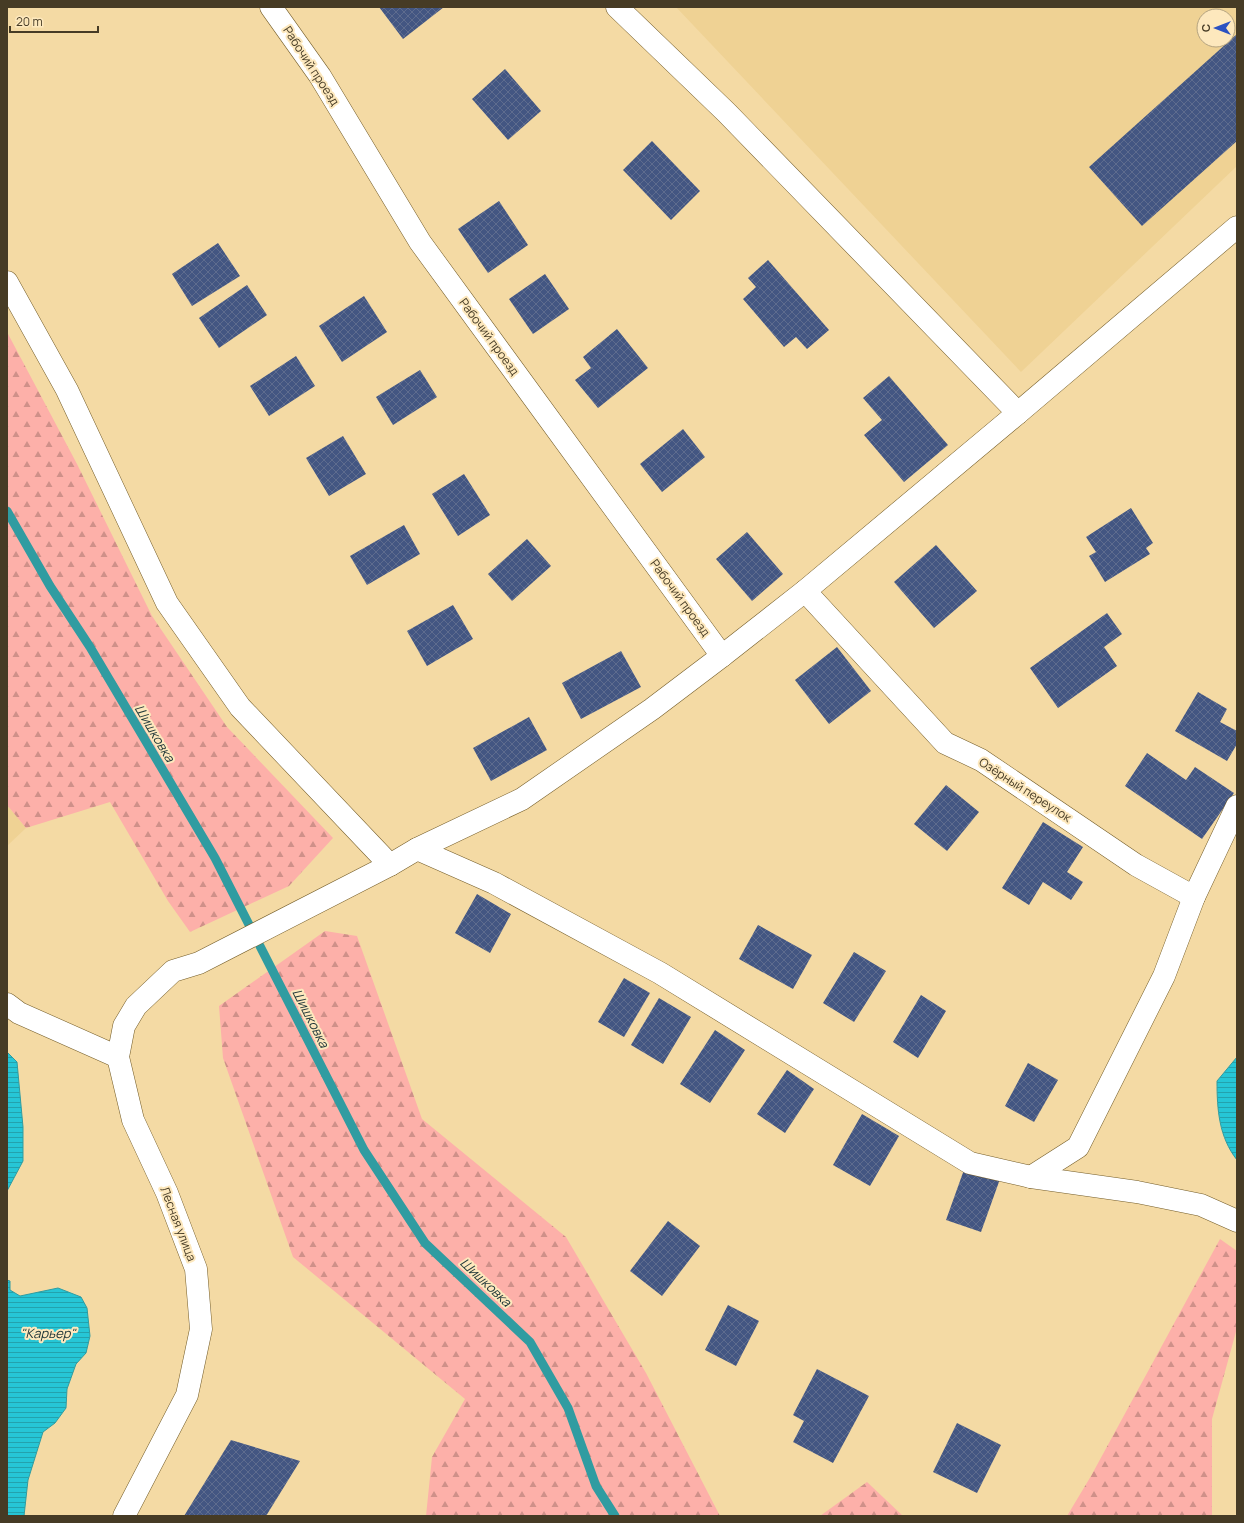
<svg xmlns="http://www.w3.org/2000/svg" width="1244" height="1523" font-family="Manrope,sans-serif">
<style>
.built{fill:#efd294;fill-rule:evenodd}
.forest{fill:url(#forest-firs)}
.water{fill:url(#water-rules);stroke:#309ca1}
.lines{fill:none;stroke-linecap:round;stroke-linejoin:round}
.stream{stroke:#309ca1;stroke-width:9}
.building{fill:url(#building-cross-hatch)}
.minor-casing{stroke:#745d29;stroke-width:23}
.minor{stroke:#fff;stroke-width:22}
.labels{text-anchor:middle;stroke-width:4;stroke-linejoin:round;paint-order:stroke}
.street-label{font-size:12px;fill:#463b25;stroke:#fde8bd}
.water-label{font-size:13px;font-style:italic;fill:#1c3437;stroke:#fde8bd}
</style>
<defs>
<pattern id="forest-firs" width="22" height="20" patternUnits="userSpaceOnUse"><rect width="22" height="20" fill="#fdb0a9"/><path d="M5 1l3.5 6h-7zM16 11l3.5 6h-7z" fill="#cf9089"/></pattern>
<pattern id="water-rules" width="6" height="5" patternUnits="userSpaceOnUse"><rect width="6" height="5" fill="#26c6d6"/><path d="M0 2.5h6" fill="none" stroke="#23a2ad"/></pattern>
<pattern id="building-cross-hatch" width="8" height="8" patternUnits="userSpaceOnUse"><rect width="8" height="8" fill="#435682"/><path d="M0 0l8 8M0 8l8-8" fill="none" stroke="#5e6c8e"/></pattern>
</defs>
<rect width="100%" height="100%" fill="#f4daa4"/>
<g class="built">
<path d="M676,7H1237V166L1021,372ZM1204,16H1228V40H1204Z"/>
<path d="M7,805L26,828L7,846Z"/>
</g>
<g class="forest">
<path d="M7,332L77,464L152,616L227,727L333,838L289,886L190,932L168,901L110,802L26,828L7,805Z"/>
<path d="M325,931L357,936L422,1119L566,1237L646,1373L720,1516H426L432,1457L465,1399L293,1257L223,1058L219,1006Z"/>
<path d="M1220,1239L1237,1251V1328L1212,1419V1516H1067L1091,1476Z"/>
<path d="M867,1482L903,1516H820Z"/>
</g>
<g class="water">
<path d="M7,1052L17,1062L23,1127V1161L7,1191Z"/>
<path d="M1237,1057V1160C1219,1137 1217,1110 1217,1081Z"/>
<path d="M7,1280L10,1281V1290L20,1296L58,1288L81,1297L87,1308L90,1336L86,1353L76,1364L67,1389L66,1408L55,1423L43,1432L28,1480L24,1516H7Z"/>
</g>
<g class="lines">
<path class="stream" d="M7,511L50,586L90,647L215,858L364,1150L425,1243L530,1342L568,1408L596,1486L615,1516"/>
</g>
<g class="building">
<path d="M379,7H444L403,39Z"/>
<path d="M1237,34V141L1142,226L1089,167Z"/>
<path d="M505,69L541,111L508,140L472,99Z"/>
<path d="M652,141L700,191L671,220L623,170Z"/>
<path d="M499,201L528,245L488,273L458,229Z"/>
<path d="M218,243L240,276L192,306L172,274Z"/>
<path d="M768,260L829,330L807,349L796,337L784,347L743,299L756,287L748,278Z"/>
<path d="M545,274L569,309L533,334L509,299Z"/>
<path d="M247,285L267,315L219,348L199,318Z"/>
<path d="M364,296L387,332L342,362L319,326Z"/>
<path d="M617,329L648,368L598,408L575,380L591,368L583,357Z"/>
<path d="M296,356L315,386L269,416L250,386Z"/>
<path d="M420,370L437,397L393,425L376,397Z"/>
<path d="M889,376L948,445L904,482L864,435L882,420L863,398Z"/>
<path d="M683,429L705,457L662,492L640,464Z"/>
<path d="M343,436L366,474L329,496L306,458Z"/>
<path d="M464,474L490,515L458,536L432,494Z"/>
<path d="M1131,508L1153,543L1146,548L1150,554L1105,582L1089,556L1096,552L1086,537Z"/>
<path d="M404,525L420,554L367,585L350,556Z"/>
<path d="M747,532L783,574L752,601L716,559Z"/>
<path d="M527,539L551,566L512,601L488,574Z"/>
<path d="M936,545L977,591L934,628L894,582Z"/>
<path d="M453,605L473,639L427,666L407,631Z"/>
<path d="M1107,613L1122,634L1104,647L1117,666L1058,708L1030,668Z"/>
<path d="M837,647L871,691L829,724L795,680Z"/>
<path d="M621,651L641,687L581,719L562,683Z"/>
<path d="M1198,692L1227,709L1220,722L1237,731V744L1227,761L1175,731Z"/>
<path d="M529,717L547,750L491,781L473,748Z"/>
<path d="M1147,753L1186,780L1195,767L1234,793L1202,839L1125,786Z"/>
<path d="M946,785L979,812L947,851L914,824Z"/>
<path d="M1043,822L1083,847L1067,872L1083,882L1071,900L1043,882L1029,905L1002,888Z"/>
<path d="M477,894L511,914L490,953L455,933Z"/>
<path d="M758,925L812,955L793,989L739,959Z"/>
<path d="M854,952L886,971L854,1022L823,1003Z"/>
<path d="M624,978L650,993L624,1037L598,1022Z"/>
<path d="M921,995L946,1011L918,1058L893,1042Z"/>
<path d="M659,998L691,1017L663,1064L631,1045Z"/>
<path d="M715,1030L745,1050L710,1103L680,1084Z"/>
<path d="M1028,1063L1058,1080L1034,1122L1005,1106Z"/>
<path d="M787,1070L814,1089L785,1133L757,1114Z"/>
<path d="M862,1114L899,1136L870,1186L833,1165Z"/>
<path d="M965,1167L1000,1179L981,1232L946,1220Z"/>
<path d="M668,1221L700,1246L662,1296L630,1271Z"/>
<path d="M728,1305L759,1321L736,1366L705,1350Z"/>
<path d="M817,1369L869,1396L833,1463L793,1442L804,1421L793,1415Z"/>
<path d="M957,1423L1001,1445L977,1493L933,1472Z"/>
<path d="M231,1440L300,1461L266,1516H184Z"/>
</g>
<g class="lines">
<defs>
<g id="minor">
<path d="M271,7L320,76L420,242L722,656"/>
<path d="M617,7L727,113L1018,413"/>
<path d="M7,282L67,390L167,603L240,707L390,865"/>
<path d="M805,591L945,743L981,760L1136,865L1194,897"/>
<path d="M417,849L494,883L660,973L970,1163L1031,1177L1137,1192L1201,1205L1237,1221"/>
<path d="M7,1004L19,1013L118,1057"/>
<path d="M1031,1177L1078,1147L1164,976L1194,897L1237,806"/>
<path d="M124,1516L187,1395L201,1329L196,1269L167,1193L133,1120L118,1057L124,1026L136,1006L173,971L199,963L390,865L417,849L522,799L652,709L722,656L805,591L1018,413L1237,227"/>
</g>
</defs>
<use href="#minor" class="minor-casing"/>
<use href="#minor" class="minor"/>
</g>
<g class="labels">
<g class="street-label">
<text transform="translate(311 66) rotate(57)" y="4">Рабочий проезд</text>
<text transform="translate(489 337) rotate(54)" y="4">Рабочий проезд</text>
<text transform="translate(680 598) rotate(54)" y="4">Рабочий проезд</text>
<text transform="translate(1025 790) rotate(33)" y="4">Озёрный переулок</text>
<text transform="translate(178 1224) rotate(69)" y="4">Лесная улица</text>
</g>
<g class="water-label">
<text transform="translate(155 733) rotate(59)" y="5">Шишковка</text>
<text transform="translate(311 1018) rotate(63)" y="5">Шишковка</text>
<text transform="translate(486 1282) rotate(43)" y="5">Шишковка</text>
<text x="48" y="1338">"Карьер"</text>
</g>
</g>
<rect width="1244" height="1523" fill="none" stroke="#463b25" stroke-width="16"/>
<g transform="translate(1216 28) rotate(270)"><circle r="19" fill="#fde8bd" stroke="#b4a380"/>
<path d="M0-3L7 15L0 10L-7 15Z" fill="#2b51c1"/>
<text y="-6" font-size="11" font-weight="bold" text-anchor="middle" fill="#463b25">С</text>
</g>
<path d="M10 26v6h88v-6" fill="none" stroke="#463b25" stroke-width="2"/>
<text x="16" y="26" font-size="12" fill="#463b25" stroke="#fde8bd" stroke-width="3" paint-order="stroke">20 m</text>
</svg>
